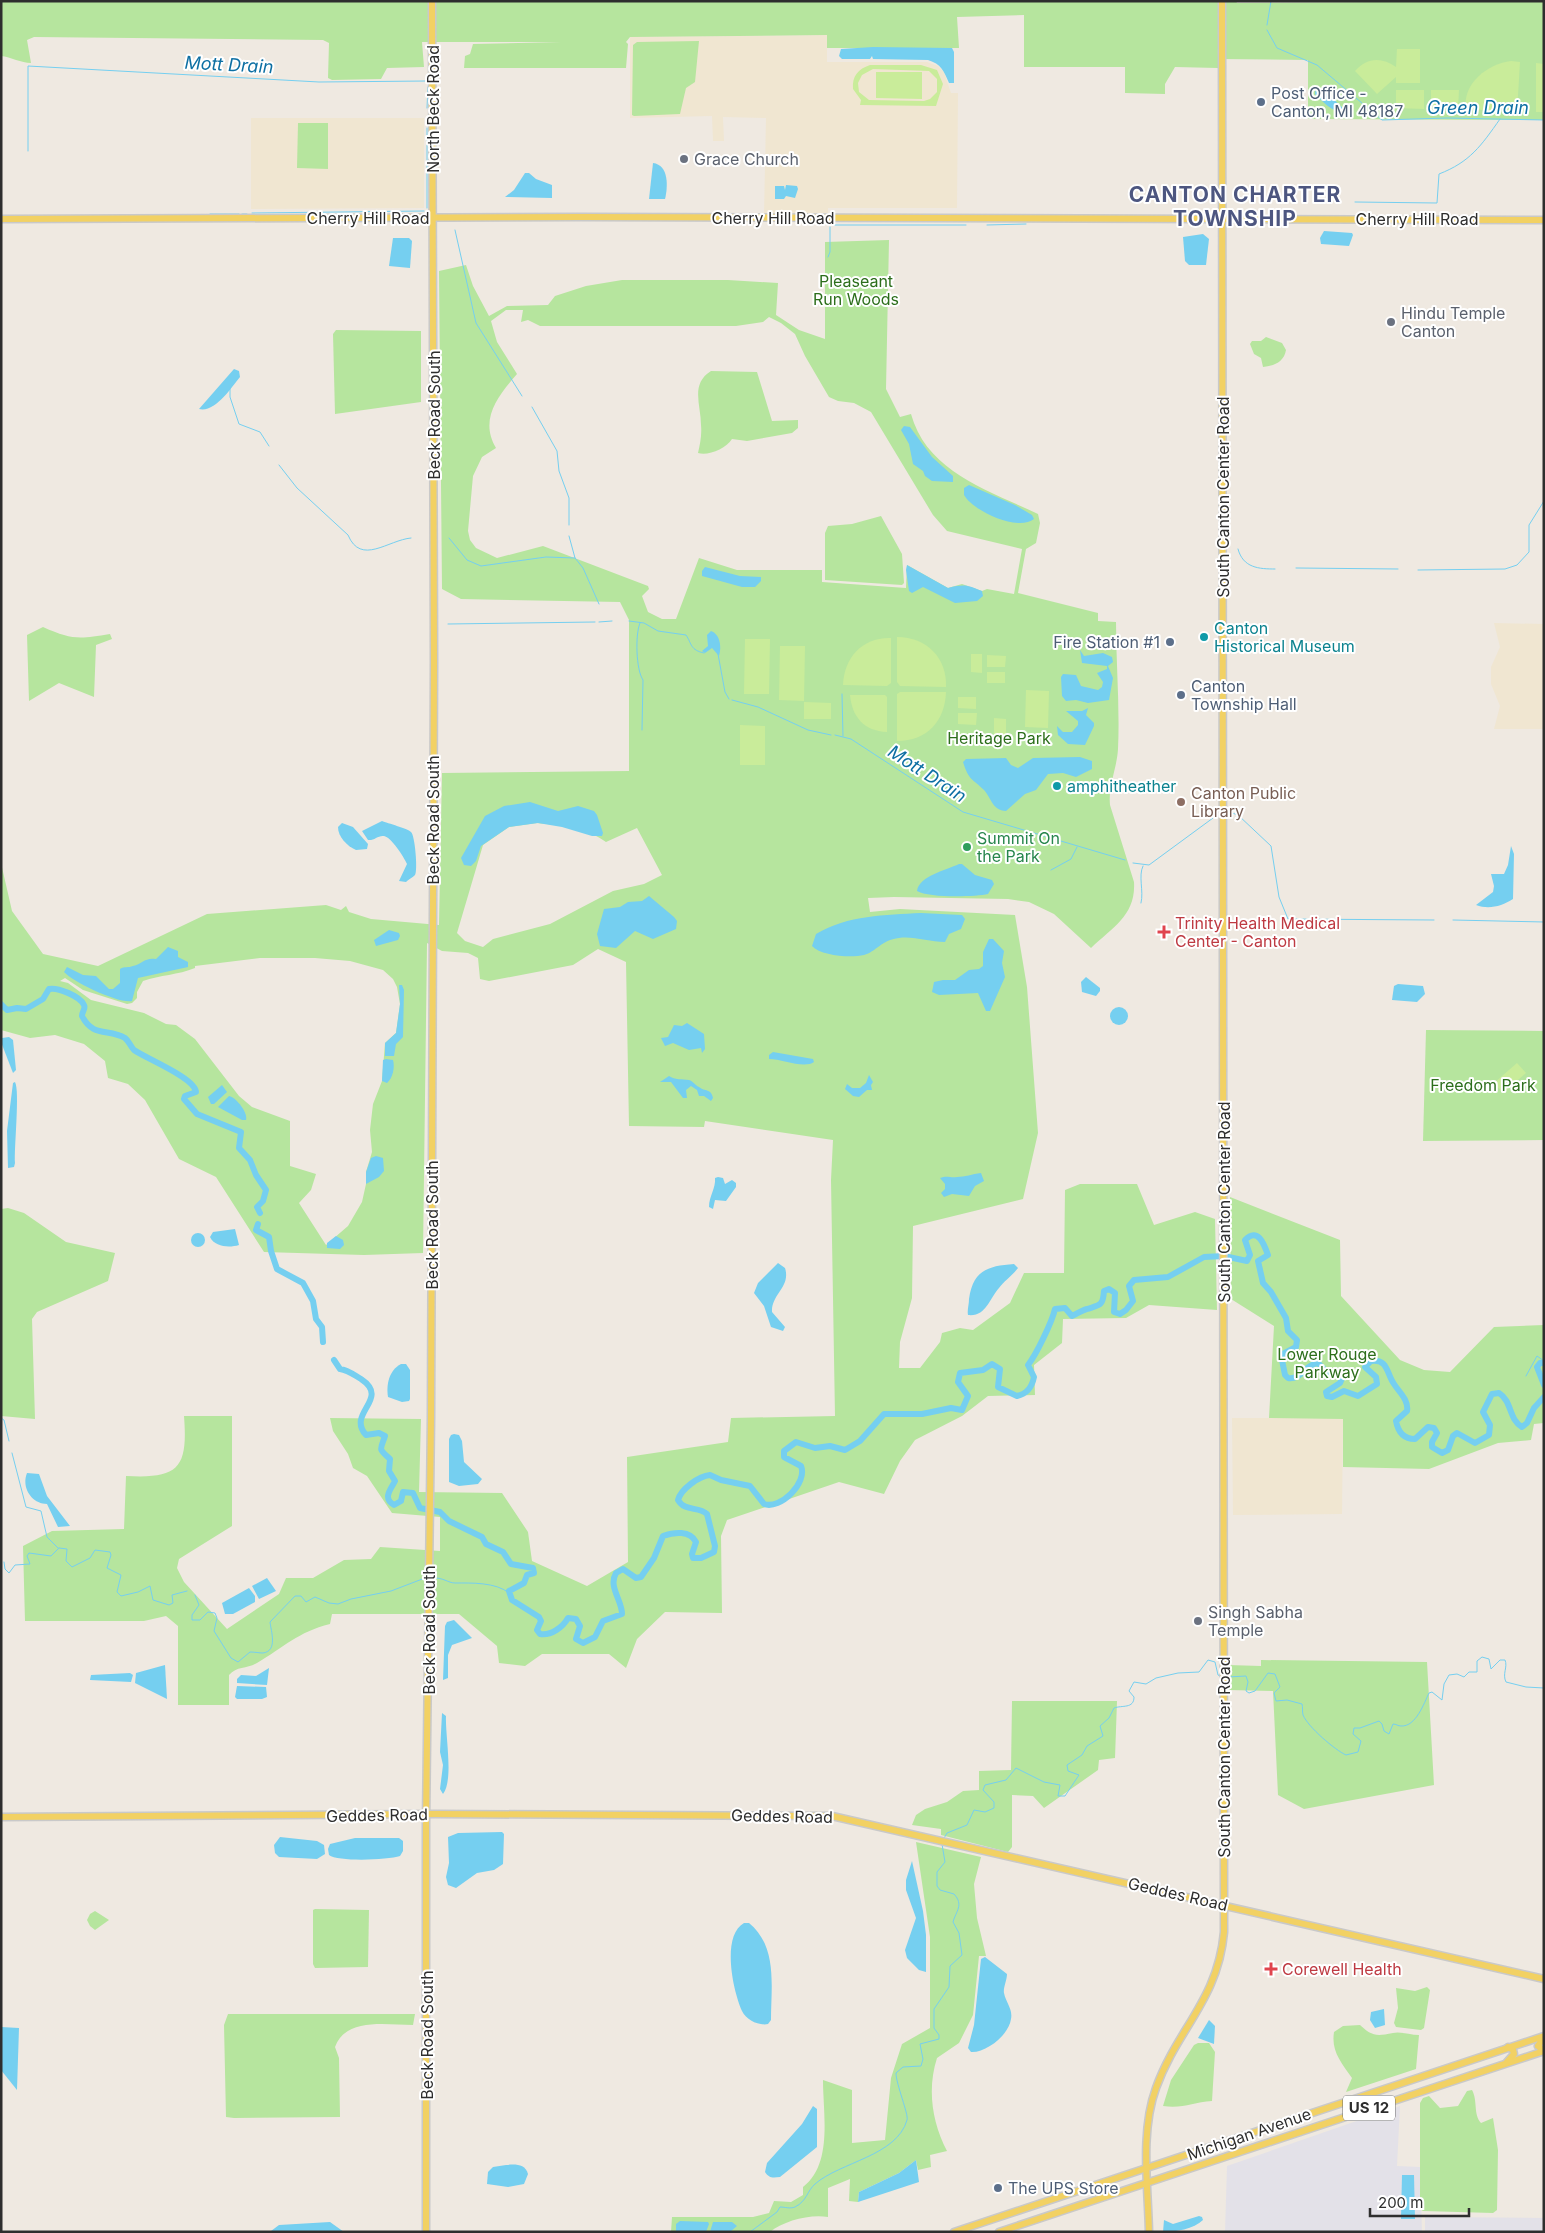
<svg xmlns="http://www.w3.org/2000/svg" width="1545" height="2233" font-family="Inter,sans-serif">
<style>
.industrial{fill:#e3e1e8}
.education{fill:#f0e6d1}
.green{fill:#b6e59e;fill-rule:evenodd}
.pitch{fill:#c9ec9a;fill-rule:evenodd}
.water{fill:#75cff0}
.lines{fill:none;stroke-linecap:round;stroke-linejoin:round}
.stream{stroke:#75cff0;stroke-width:1}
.river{stroke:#75cff0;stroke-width:6}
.major-casing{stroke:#c9c9c9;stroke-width:9}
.major{stroke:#f2d163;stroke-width:6}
.service-dot{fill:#5c6f8a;stroke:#fff;stroke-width:2}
.worship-dot{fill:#6b7280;stroke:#fff;stroke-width:2}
.culture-dot{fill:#0f9aa8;stroke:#fff;stroke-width:2}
.education-dot{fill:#8d6e63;stroke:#fff;stroke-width:2}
.leisure-dot{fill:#2e9e5b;stroke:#fff;stroke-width:2}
.health-dot{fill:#e0444e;stroke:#fff;stroke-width:2}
.labels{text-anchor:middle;stroke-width:4;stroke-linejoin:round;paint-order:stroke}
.shield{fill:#fff;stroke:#6d6d6d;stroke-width:1}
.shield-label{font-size:15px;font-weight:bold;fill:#2e2e2e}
.service-label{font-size:16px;fill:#4e5e75;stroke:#fff;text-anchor:start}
.street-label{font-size:16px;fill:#2e2e2e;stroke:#fff}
.worship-label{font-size:16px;fill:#5b616d;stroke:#fff;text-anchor:start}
.park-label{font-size:16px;fill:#2c6e1b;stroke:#fff}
.culture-label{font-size:16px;fill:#0d838f;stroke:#fff;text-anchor:start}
.education-label{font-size:16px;fill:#785e54;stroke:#fff;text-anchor:start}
.leisure-label{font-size:16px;fill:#27864d;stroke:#fff;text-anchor:start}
.health-label{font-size:16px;fill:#be3a42;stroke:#fff;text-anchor:start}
.water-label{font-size:18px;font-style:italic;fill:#0d6fa3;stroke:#fff}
.district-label{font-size:21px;font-weight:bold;letter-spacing:1px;fill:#4d5680;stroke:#fff}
</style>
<rect width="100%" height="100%" fill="#efe9e1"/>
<g class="industrial">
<path d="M1400,2106L1397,2166L1420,2167L1422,2232H1225L1227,2166Z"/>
<path d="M1425,2217L1544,2218V2232H1425Z"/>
</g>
<g class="education">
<path d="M827,35V62H927L938,66L944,72L951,93H958L957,208H828V213L764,214L766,118L723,117L724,141H713L712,116L630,118V37Z"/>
<path d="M251,118H424V208L251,209Z"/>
<path d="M1494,623L1544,624V729H1494L1500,706L1491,684V667L1500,647Z"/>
<path d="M1232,1418H1343L1342,1514L1233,1515Z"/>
</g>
<g class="green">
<path d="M1,1H1236L1237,3L1544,1V120L1308,119V60L1219,59L1218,68L1175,67L1165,84V94L1125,93V67H1024V15L957,17L959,48H827V35L630,37L626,42L628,44L626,68H464L465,56L470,54L473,44L561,42H422L424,67L387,68L381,79L332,80L328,78L329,43L323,40L34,37L27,40L31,63C21,63 11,57 1,56Z"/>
<path d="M699,41L695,82L686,88L680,114L634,116L632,115L633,45L637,42Z"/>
<path d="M298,123H328V169L297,168Z"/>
<path d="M889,240L886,389L900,417L911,414C927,472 988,490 1038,514L1040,523L1036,543L1026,549L1018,593L1098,613V621L1116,622C1116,664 1120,707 1118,749C1117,768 1108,786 1110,805L1134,882C1136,915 1113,927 1091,948L1054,914L1029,902L1008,899L894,897L868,898L870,912L900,909L1015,915L1027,987L1038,1133L1023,1199L913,1226L912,1298L900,1342L899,1368H920L940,1342L942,1333L960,1328L973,1330L1010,1303L1024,1273H1064L1065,1190L1080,1184H1137L1154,1225L1195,1212L1215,1219L1217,1310L1149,1305L1126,1318L1063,1319L1062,1343L1034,1365L1035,1395L988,1396L962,1416L915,1440L900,1461L884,1494L839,1482L727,1520L721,1536L722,1613L665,1612L637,1639L626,1668L609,1654H542L525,1666L499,1663L497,1646L459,1614H332L330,1624C298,1632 284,1647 257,1663C247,1669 237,1666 229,1675V1705H178V1626L166,1616L144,1621H25L23,1546L52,1531L124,1529L126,1476C179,1479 188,1468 184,1416H232V1526L179,1559L177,1568L184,1582L227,1629L279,1594L286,1578H313L344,1560L371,1559L380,1547L440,1551V1517L392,1513L367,1476L353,1468L348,1454L333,1431L330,1418L421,1419L419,1492L502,1493L528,1532L532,1561L587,1586L628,1562L627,1457L728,1442L731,1418L835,1416L831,1180L833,1140L705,1121L704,1127L629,1126L626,962L598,949L573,965L489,981L480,979L478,958L468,953L442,951L427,943L423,1253L364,1255L264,1252L216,1177L179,1159L145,1100L128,1084L108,1078L105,1061L84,1044L55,1035L30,1038L1,1030V863L12,911L43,954L98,966L207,914L326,905L341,910L346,906L349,912L371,919L439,925L442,773L629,771V620L620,602L461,599L442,589L439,271L466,265L473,286L489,316L507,306L548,305L555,296L586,286L622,280H728L778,283L776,315L799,330L825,339V242ZM506,310H523L521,322L528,320L540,326H736L763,322L769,317L781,323L795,334L805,356L829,397L838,401L854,403L871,412L933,515L947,531L1022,549L1014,594L987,589L982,591L962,584L948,588L907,565L906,588L822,582V570H737L699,558L676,619H662L648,612L642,596L649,589L648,586L543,546L497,558L476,548L470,540L468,531L473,476L482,457L496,448C479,419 498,396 517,374L497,342L491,321ZM537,823C559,825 589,829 606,842L637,828L662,875L644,884L613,891L550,924L493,939L483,947L465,941L457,933L483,845L509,827ZM260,958H315L350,961L383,970L393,979L397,987L400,1004L396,1033L385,1043L382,1081L373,1104L370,1130L372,1152L366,1172V1184L362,1202L348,1226L326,1245L299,1203L311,1190L316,1174L290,1166V1121L252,1107L239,1096L195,1039L176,1025L166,1024L144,1013L91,1000L68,983L60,981L65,978L83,990L127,1004L132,1003L137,998V992L143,981C160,975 178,975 195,968V966Z"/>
<path d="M336,330L421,331V402L335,414L333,334Z"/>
<path d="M1266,337L1282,343L1286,350C1284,362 1274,366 1263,367L1261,358L1254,354L1250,344L1252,341H1261Z"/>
<path d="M711,371L757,372L772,421L798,420V428L792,433L747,441L732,439C726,449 708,456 698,453C700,444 702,435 701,425C701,405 690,384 711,371Z"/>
<path d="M881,516L902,554L904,583L902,585L825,580V533L828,526L852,524Z"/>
<path d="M43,627C72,640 79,639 110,634L112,639L96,645L94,697L59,683L29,701L27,635Z"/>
<path d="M1426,1030L1544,1031V1140L1423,1141Z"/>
<path d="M1230,1197L1340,1240L1341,1296L1400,1360L1424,1370L1450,1372L1494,1327L1544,1325V1423L1534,1424L1531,1440L1498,1443L1429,1469L1343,1467V1419L1269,1418L1274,1326L1231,1299Z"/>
<path d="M8,1208L24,1213L66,1242L115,1253L108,1281L37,1312L32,1319L35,1419L1,1416V1209Z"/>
<path d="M1261,1660L1427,1662L1434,1785L1304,1809L1278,1795L1273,1691L1228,1690V1665L1261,1666Z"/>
<path d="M1012,1701H1117L1115,1758L1099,1760L1098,1770L1044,1808L1033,1796L1012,1795V1847L1008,1852L941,1835V1829L912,1825L916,1815L925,1809L947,1802L963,1791L979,1790V1771L1011,1770Z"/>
<path d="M916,1842L981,1857L974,1884L977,1918L986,1956H979L973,2015L959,2043L937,2058C927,2089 932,2122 947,2151L930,2155L931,2167L918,2170L916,2160L899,2173L859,2192L858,2202L849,2201L850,2179L828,2188V2217C809,2214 784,2221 770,2232H671L672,2217H753L769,2213L774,2201L791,2202L803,2195V2187C833,2164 823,2114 823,2080L852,2090V2143L885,2140L891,2078L902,2044L930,2028V1937Z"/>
<path d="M315,1909L369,1910L368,1967L315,1968L313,1964V1910Z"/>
<path d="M95,1911L109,1920L95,1930L90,1926L87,1920L90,1914Z"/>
<path d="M1427,1987L1430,1990L1424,2028L1421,2030L1396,2027L1394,2023L1398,2008L1396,1988L1415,1991Z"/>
<path d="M228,2014H415L413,2025C386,2025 346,2017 335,2047L339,2058L340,2117L234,2118L226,2117L224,2025Z"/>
<path d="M1360,2025C1373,2037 1377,2036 1393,2033C1400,2031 1411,2035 1419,2035L1416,2069L1346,2092L1352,2078C1341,2062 1331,2051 1334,2032L1343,2026Z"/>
<path d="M1198,2043H1209L1215,2052L1212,2101C1193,2102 1183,2109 1163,2106L1171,2080L1194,2045Z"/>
<path d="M1472,2090C1478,2101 1473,2114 1481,2123L1493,2118L1498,2150L1497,2210L1493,2213L1423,2211L1420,2209V2103L1423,2098L1429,2096L1440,2108L1458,2106L1467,2091Z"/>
</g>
<g class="pitch">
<path d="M1397,49H1420V83H1396V77L1377,94L1355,71C1367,57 1382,57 1396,67Z"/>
<path d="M1511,61L1520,62L1517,112L1466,109C1462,83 1488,64 1511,61Z"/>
<path d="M1536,63L1544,64V112H1536Z"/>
<path d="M870,65H921L937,70L943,84L936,106L860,105L861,100L853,89C852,76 858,69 870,65ZM873,69L929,71L937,79V92L930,99L924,101L869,100L859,92L858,83L862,75Z"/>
<path d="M876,72H922V99L876,98Z"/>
<path d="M1396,90H1424V109L1396,108Z"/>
<path d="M1431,90H1459L1458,108H1431Z"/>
<path d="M897,637C927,637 947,658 946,687L900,686L897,682Z"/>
<path d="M891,638V683L887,686L843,685C844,657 863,637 891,638Z"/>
<path d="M745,639H770L769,694H744Z"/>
<path d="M780,646H805L804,701L779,700Z"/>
<path d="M971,654H982V673L971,672Z"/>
<path d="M987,655L1006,656L1005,667H987Z"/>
<rect x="987" y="672" width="18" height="11"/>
<path d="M1026,690L1049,691L1048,728L1025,727Z"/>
<path d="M900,692H946C945,721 927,741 897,741V694Z"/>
<path d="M850,695H885L887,697V732C864,731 852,717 850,695Z"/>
<path d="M958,697H976V709L958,708Z"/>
<path d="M804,702L831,703V719H804Z"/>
<path d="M958,713H977L976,725L958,724Z"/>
<path d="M994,718L1006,719V737H994Z"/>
<path d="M740,725L765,726V765H740Z"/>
<path d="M1517,1063L1526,1073L1503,1093L1494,1083Z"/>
</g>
<g class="water">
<path d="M873,47L952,48L954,52V83H949C944,71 941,64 928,60L873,59L872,56L870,59H842L839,56L841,49Z"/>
<path d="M1316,86L1328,94L1347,112C1335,115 1323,102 1315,94Z"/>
<path d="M653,163C669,165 668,187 665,199H649Z"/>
<path d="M525,173H529L536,179L552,185V198L505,197L514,190Z"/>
<path d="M786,185L797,186L798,189L795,198L786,196L784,199H775V186H784L785,190Z"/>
<path d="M1324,231L1352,233L1353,235L1349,246L1321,244L1320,238Z"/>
<path d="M1203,234L1209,239L1206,265H1189L1185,261L1183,237Z"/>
<path d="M393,238H409L412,241L410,268L389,266Z"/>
<path d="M234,369L239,371L240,377C231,388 215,413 199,409Z"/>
<path d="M904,426L910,427L932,457L953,476V482L932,481L925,476L923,471L913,464L909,444L901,430Z"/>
<path d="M969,485L1015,505L1032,515L1034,519C1018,532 973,511 964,495V488Z"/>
<path d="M907,565L948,588C965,584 966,585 982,591L983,596L977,601L955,603L923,587L912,593L909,591L906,570Z"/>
<path d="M705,567L740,576L761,577V581L755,587H742L702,576V571Z"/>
<path d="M711,631C720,634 722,647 719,656L712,648L705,653L702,651L708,646L707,635Z"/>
<path d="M1080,650L1084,656L1103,653L1112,657L1113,662L1108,666L1113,678L1109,700L1088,703L1076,700L1066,701L1062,696L1061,677L1063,674L1076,675L1081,686L1098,690L1102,687L1103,682L1097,673L1107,669V666L1082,663Z"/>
<path d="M1088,708L1086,715L1094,723V726L1085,745L1068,744L1058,735L1057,726L1063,732H1072L1078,725V721L1066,711H1082Z"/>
<path d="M1080,757L1092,761V769L1076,777L1063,773L1048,774L1036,790L1025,794L1006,811C992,810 992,799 984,790C972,778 969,781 963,762L966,759L1006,758L1011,765L1018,768L1033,758Z"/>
<path d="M530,802L558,811L578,806L594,811L597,815L603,833L602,836H592L562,827L538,823L509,827L481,846L476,861L471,866L464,865L461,858L485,816L504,806Z"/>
<path d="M382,821C387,823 409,829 411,832C415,835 418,871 415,875C413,877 408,880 406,882L399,881L407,864C404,857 391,837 384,836C378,835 374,841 368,840L362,831Z"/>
<path d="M342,823L353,827L368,844L367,849L356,850C347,846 338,837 338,827Z"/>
<path d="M1511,846L1514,854L1513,899C1502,906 1489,910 1476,905L1493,892L1494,886L1491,874H1504L1508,865Z"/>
<path d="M959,864H962L975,875L992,880L994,884L988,894C975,897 928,898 917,891C919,876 946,870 959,864Z"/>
<path d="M649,896L674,917L677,921L676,929L653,939L635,931L616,948L600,946L597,934L604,909L620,907L628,902L642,901Z"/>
<path d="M921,913L962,915L965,919L961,929L949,934L945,942C929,942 914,936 899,938C881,940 876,952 864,955C851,958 821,956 812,946L816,934C848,915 885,915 921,913Z"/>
<path d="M389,930L399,933L400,936L398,940L376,946L374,940Z"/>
<path d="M989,939H993L1004,951L1002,963L1005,977L990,1011H986L978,993L939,995L932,992L934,982L943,980H955L969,970L979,969L983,966V952Z"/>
<path d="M168,947L178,951V957L188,962V967L138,978L132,1001C119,1004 73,982 64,972L67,967L83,975L96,976L109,989H113L120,983V969C125,966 128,968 133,966C142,964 145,957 156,959Z"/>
<path d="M1086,977L1100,988V991L1096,996L1082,992L1081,982Z"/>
<path d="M1398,984L1423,986L1425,994L1417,1002L1392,1000L1394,986Z"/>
<path d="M399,985H402L404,990L403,1037L396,1044L394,1056H385V1043L396,1033L400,1004Z"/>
<circle cx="1119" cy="1016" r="9"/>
<path d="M687,1023L704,1034L705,1049L702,1053L701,1048L689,1050L673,1043L665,1046L661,1038L668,1037L674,1025L682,1026Z"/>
<path d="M9,1037L13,1040L16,1070L13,1073L1,1042L2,1038Z"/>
<path d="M773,1052L813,1059L814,1062C804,1069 782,1059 769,1059V1055Z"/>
<path d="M386,1059L393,1060C395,1067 393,1078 387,1083L382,1081L383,1060Z"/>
<path d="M869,1075L873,1082L871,1085L872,1090H867L859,1097L853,1096L845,1089L847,1084L852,1088H860L866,1083Z"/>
<path d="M669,1076C675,1080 682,1079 689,1080C693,1081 695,1085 699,1087C705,1092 711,1088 713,1098L711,1101L704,1096H699L697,1090L691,1086L686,1090L687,1098H683L671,1082H660Z"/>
<path d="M15,1082C20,1091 14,1148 15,1163L14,1167L8,1168L7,1131L13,1083Z"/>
<path d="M222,1085L227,1092L214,1104H211L208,1097Z"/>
<path d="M229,1096C237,1098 248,1113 246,1120H242L218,1107Z"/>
<path d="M376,1156L383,1158L384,1171L379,1177L366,1184V1172L371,1158Z"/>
<path d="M981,1173L984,1181L975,1186L969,1196L952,1194L944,1197L941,1193L945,1189V1184L940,1178C947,1175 950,1178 957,1177C965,1177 972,1174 981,1173Z"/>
<path d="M718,1177L723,1178L725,1184L732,1180L736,1183V1187L726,1201L715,1200L713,1209L709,1207C709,1196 716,1188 715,1178Z"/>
<path d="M235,1229L239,1245C229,1248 215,1247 210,1237L213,1232Z"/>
<circle cx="198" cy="1240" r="7"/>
<path d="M336,1236L343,1240L344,1245L340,1249L327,1248V1243Z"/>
<path d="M778,1263L785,1268C791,1287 771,1294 772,1312L785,1327L783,1331L771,1327L764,1306L754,1293L758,1283Z"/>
<path d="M1014,1264L1018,1268C1012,1276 1004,1281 999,1288C989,1299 986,1317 968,1315C967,1310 969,1305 969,1299C973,1270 988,1266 1014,1264Z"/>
<path d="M401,1364H406L410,1370V1399L409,1401L402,1402L388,1397C386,1385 389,1370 401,1364Z"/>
<path d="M454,1434L459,1435L462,1441L464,1462L482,1479L478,1484L459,1486L449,1482V1439L451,1435Z"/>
<path d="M27,1473L39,1474L47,1496L70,1526L58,1527L47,1504C32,1504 21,1488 27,1473Z"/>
<path d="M267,1578L276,1591L259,1599L252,1586Z"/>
<path d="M249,1588L255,1596V1602L233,1614H225L222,1603Z"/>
<path d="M454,1620L472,1638L452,1645L448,1655V1678L443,1680L445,1626L447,1622Z"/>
<path d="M165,1665L167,1699L135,1683L136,1673Z"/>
<path d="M269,1668L267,1685L237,1683V1679L241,1675L256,1676Z"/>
<path d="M130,1673L133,1675L131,1682L90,1680L91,1675Z"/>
<path d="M237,1686L266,1687L267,1697L262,1699H237L235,1697Z"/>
<path d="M442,1713L446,1716C445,1735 454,1780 443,1794L440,1789L443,1765L440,1752Z"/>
<path d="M502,1832L504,1834L503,1864L494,1870L477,1873L456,1888L448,1885L446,1877L449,1863L448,1837L458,1833Z"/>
<path d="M280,1837L317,1841L324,1845L325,1854L317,1859L279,1857L275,1853L274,1845Z"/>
<path d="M355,1838H399L403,1841V1851L400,1856C388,1860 338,1862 329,1855L328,1849L330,1844Z"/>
<path d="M912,1861L923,1911L926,1935V1972L919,1970L907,1958L905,1950L916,1918L906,1890V1880Z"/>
<path d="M744,1923H749C778,1947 771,1986 771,2020L768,2024C759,2026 746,2020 742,2011C733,1991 721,1936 744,1923Z"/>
<path d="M985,1957L1007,1974C1007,1980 1003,1988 1004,1993C1006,2003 1013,2009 1011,2019C1009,2035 986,2053 971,2052L968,2048L974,2025L981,1959Z"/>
<path d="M1384,2009L1385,2025L1375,2028L1370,2020L1371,2012Z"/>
<path d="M1209,2020L1215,2026L1214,2044L1198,2038Z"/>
<path d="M1,2027L19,2028L17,2090L1,2070Z"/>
<path d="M813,2106L817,2109V2147L780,2177C772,2178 769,2178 765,2172L767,2163L802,2124Z"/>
<path d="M916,2160L919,2182L858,2202L859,2192L899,2173Z"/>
<path d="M506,2165C516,2164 525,2164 528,2174L524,2184L508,2187L487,2184L488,2172L493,2167Z"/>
<path d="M1402,2175H1414L1415,2219H1401Z"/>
<path d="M1199,2216L1202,2217L1203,2220C1194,2229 1175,2232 1163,2232L1164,2220L1173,2224Z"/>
<path d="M680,2221L708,2222L709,2224L706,2232H676V2224Z"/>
<path d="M330,2222L344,2232H257L271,2231L279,2225Z"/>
<path d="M713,2222H732L737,2226L730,2232H710Z"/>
</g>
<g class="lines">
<g class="stream">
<path d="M1267,25L1271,1"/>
<path d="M1267,30L1277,48L1317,65L1382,120L1447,118L1544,120"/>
<path d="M427,108L428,87"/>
<path d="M428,116V119"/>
<path d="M28,151V66L319,82L428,81"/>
<path d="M1355,202L1437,203L1439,174C1470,162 1481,146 1500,119"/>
<path d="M427,208V128"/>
<path d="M252,213L424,211"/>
<path d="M210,214H239"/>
<path d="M242,214H247"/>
<path d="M832,225H966"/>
<path d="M987,225L1026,224"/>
<path d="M455,230L476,323L522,396"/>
<path d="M828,257L830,252V227"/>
<path d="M230,388V397L239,424L260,432L269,446"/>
<path d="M532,407L557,451L559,471L569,498V525"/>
<path d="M279,465L297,488L348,535C361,566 388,540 411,538"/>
<path d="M569,536L575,558L583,568L599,604"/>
<path d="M449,538L467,560L481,566L546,557L575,558"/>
<path d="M1238,549C1243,568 1259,569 1275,569"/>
<path d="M1296,568L1398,569"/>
<path d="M1418,570L1505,569L1517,565L1529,552V525L1544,501"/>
<path d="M629,621L644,623L658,631L686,635C692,644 690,650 704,653"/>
<path d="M599,622L612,621"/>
<path d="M640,623C635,634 636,670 643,680L642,730"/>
<path d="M448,624L595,622"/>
<path d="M718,654L725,692L729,699"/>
<path d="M842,694L843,736"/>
<path d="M732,700L758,707L808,730L831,735"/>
<path d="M835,735L851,739L963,812L1125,860"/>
<path d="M1232,813L1238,815L1271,846L1279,897L1288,919L1434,920"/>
<path d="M1133,863L1149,865L1213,818"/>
<path d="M1051,870L1071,859L1077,847"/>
<path d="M1141,903C1144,891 1138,876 1143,866"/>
<path d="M1453,920L1544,922"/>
<path d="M1526,1376L1537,1356L1544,1361"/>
<path d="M1,1418L4,1420L9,1441"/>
<path d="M12,1453L26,1507L41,1511L47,1537L58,1548"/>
<path d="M59,1548L67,1549L66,1561L72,1567L90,1558L95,1550L110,1552L111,1555L107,1568L121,1575L117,1592L121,1596L138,1592L150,1586L153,1600L169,1605L173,1603L172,1595L187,1591"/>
<path d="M4,1562L5,1569L9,1573L15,1565L30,1564L27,1556L29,1553L51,1556L59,1548"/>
<path d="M432,1578C443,1577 448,1583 455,1583C471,1583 496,1582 509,1593"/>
<path d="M195,1595L199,1605L192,1615V1620H200L208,1612L215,1613L217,1618L214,1631L231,1658L238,1662L250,1652C255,1652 259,1653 263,1653C278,1651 271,1631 270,1622L295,1596H301L306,1602L315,1597L329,1603L338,1604L351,1599L391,1591L425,1578"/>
<path d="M1228,1677L1246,1676L1248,1682L1246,1691L1249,1693L1255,1691L1268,1673L1275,1674L1280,1687L1274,1693L1276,1701L1287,1700L1302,1704C1303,1707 1302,1711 1303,1715C1308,1727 1335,1750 1346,1755L1358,1752L1361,1741L1353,1734L1354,1728H1360L1379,1721L1382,1724L1384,1731L1389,1734L1393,1724C1396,1724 1398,1726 1401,1726C1416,1727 1424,1703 1429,1693L1432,1692L1442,1700L1444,1684L1449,1675L1457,1674L1464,1677L1469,1672H1477V1661L1482,1657L1489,1659L1491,1669L1500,1660H1505C1508,1667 1502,1674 1506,1682L1526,1687L1544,1688"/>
<path d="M943,1840L947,1833L967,1825L974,1810L985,1812L994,1808V1802L983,1790L985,1785L1006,1780L1016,1768L1044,1782L1060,1785L1058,1796H1065L1079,1775L1068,1771L1067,1765L1082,1755L1087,1746L1103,1736L1100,1726L1109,1718L1114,1708C1122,1705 1134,1709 1134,1697L1129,1691L1134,1682L1146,1684L1156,1678L1178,1673L1199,1672L1208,1660L1215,1662L1218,1675L1220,1676"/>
<path d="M750,2232L777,2212L780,2207C785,2207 790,2209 795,2207C807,2201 807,2191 815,2184C840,2162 897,2156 907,2120C909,2115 896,2084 896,2073L903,2067L921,2066L923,2059L920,2044L939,2039V2035L934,2028V2009L949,1987L950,1966L962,1955L959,1933L953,1922C956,1911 964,1905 954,1894L940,1890L937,1886V1872L945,1862L942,1844"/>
</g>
<g class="river">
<path d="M1,1004L7,1010L17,1008L26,1009L43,999L49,989C57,987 80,996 84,1005C86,1009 82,1011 82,1016C93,1038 109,1028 125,1038C129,1041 130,1046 134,1050C147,1059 195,1078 196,1092L185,1096L184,1099L197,1114L241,1132L239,1148L250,1160L256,1175L266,1190L263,1201L257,1207L260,1213"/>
<path d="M258,1224L256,1230L269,1237L271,1251L277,1269L303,1283L313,1301L316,1319L322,1327L323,1342"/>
<path d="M334,1360L340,1369C348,1370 354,1375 361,1379C391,1399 346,1413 366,1435L379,1433L385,1436C380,1451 378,1448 390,1459L389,1471L395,1481C391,1489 382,1498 394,1505L401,1501L403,1492L413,1493L420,1508L440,1512L449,1521L482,1537L486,1544L503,1552L511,1564L533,1568L534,1573L527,1575L524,1583L509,1591L512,1600L539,1617L541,1621L537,1630L540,1634C551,1636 563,1627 568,1618L576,1619L580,1626L576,1639L583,1643L595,1637L603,1621L622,1614C622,1600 608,1587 616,1573L623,1569L636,1578L641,1577L654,1558L663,1536C674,1532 690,1530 696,1542L692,1554L693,1558H701L714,1552L715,1546L707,1514C698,1506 685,1512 678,1500C681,1489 699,1476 710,1475L721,1480L750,1486L764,1504C780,1510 808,1483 801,1466L784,1457V1451L796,1442L815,1448L830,1446L845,1450L860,1441L884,1414H922L951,1408L962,1410L968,1396L958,1382L960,1373L983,1370L992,1364L1000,1369L998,1387L1017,1396C1027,1394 1032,1387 1034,1377L1028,1365C1036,1355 1052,1322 1055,1309L1065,1308L1072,1316C1077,1314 1082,1310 1087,1309C1100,1305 1103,1306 1104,1291L1109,1289L1115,1293L1114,1312L1120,1314L1126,1310L1133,1301L1129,1286L1134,1280L1168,1277L1204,1257L1224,1256L1247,1261L1250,1255L1245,1240C1258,1227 1264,1244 1268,1255L1258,1261L1263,1283L1271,1292L1286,1318L1288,1331L1297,1340L1296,1347L1281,1355L1285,1375L1288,1378C1302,1380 1305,1364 1318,1363L1328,1373L1341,1371L1344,1374L1340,1383L1326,1392L1327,1396L1332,1397L1344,1391L1358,1396L1377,1384L1376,1377L1365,1367L1371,1361C1388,1358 1387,1375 1394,1384C1399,1392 1409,1400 1407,1411L1396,1421C1398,1432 1404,1439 1415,1439L1428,1427L1434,1428L1437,1433L1432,1442V1447L1442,1453L1448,1450L1453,1436L1457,1433L1475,1443L1489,1435L1490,1425L1483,1412L1492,1394L1499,1393C1512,1401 1509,1420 1522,1427L1527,1423L1534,1408L1544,1397"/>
<path d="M1544,1363H1540L1537,1367L1544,1385"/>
</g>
<defs>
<g id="major">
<path d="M1,219L581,217L1544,220"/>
<path d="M1,1817L435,1814L832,1816L1544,1979"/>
<path d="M1544,2051L1538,2046L1544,2037"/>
<path d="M1507,2062L1514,2054L1513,2050L1508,2047"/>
<path d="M426,2232V1823L431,1417L434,662L432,1"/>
<path d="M954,2232L1544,2036"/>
<path d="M999,2232L1544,2051"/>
<path d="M1149,2232C1148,2186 1140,2132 1156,2088C1177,2029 1218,2000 1224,1932L1222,1"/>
</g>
</defs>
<use href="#major" class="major-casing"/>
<use href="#major" class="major"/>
</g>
<g class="service-dot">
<circle cx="1261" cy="102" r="5"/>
<circle cx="1170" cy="642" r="5"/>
<circle cx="1181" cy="695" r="5"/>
<circle cx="998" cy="2188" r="5"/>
</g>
<g class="worship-dot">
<circle cx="684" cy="159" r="5"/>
<circle cx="1391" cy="322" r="5"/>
<circle cx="1198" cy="1621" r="5"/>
</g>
<g class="culture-dot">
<circle cx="1204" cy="637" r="5"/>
<circle cx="1057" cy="786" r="5"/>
</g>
<circle class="education-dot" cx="1181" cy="802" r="5"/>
<circle class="leisure-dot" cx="967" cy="847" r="5"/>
<g class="health-dot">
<path d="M1161.5 924.5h5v5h5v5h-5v5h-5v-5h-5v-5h5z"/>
<path d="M1268.5 1961.5h5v5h5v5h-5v5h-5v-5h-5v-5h5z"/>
</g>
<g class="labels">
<rect class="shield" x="1343" y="2095.5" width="52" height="25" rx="4"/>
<g class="shield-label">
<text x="1369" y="2113">US 12</text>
</g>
<g class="service-label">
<text x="1271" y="99">Post Office -<tspan x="1271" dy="18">Canton, MI 48187</tspan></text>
<text x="1160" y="648" text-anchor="end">Fire Station #1</text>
<text x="1191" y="692">Canton<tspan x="1191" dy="18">Township Hall</tspan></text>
<text x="1008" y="2194">The UPS Store</text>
</g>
<g class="street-label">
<text transform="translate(433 109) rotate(-90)" y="6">North Beck Road</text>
<text x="368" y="224">Cherry Hill Road</text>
<text x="773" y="224">Cherry Hill Road</text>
<text x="1417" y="225">Cherry Hill Road</text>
<text transform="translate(434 415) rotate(-90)" y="6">Beck Road South</text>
<text transform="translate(1223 497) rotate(-90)" y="6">South Canton Center Road</text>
<text transform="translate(433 820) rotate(-90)" y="6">Beck Road South</text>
<text transform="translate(1224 1202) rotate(-90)" y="6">South Canton Center Road</text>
<text transform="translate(432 1225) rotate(-90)" y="6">Beck Road South</text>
<text transform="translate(429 1630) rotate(-90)" y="6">Beck Road South</text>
<text transform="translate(1224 1757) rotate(-90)" y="6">South Canton Center Road</text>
<text transform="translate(377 1815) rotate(-1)" y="6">Geddes Road</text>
<text transform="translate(782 1816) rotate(1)" y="6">Geddes Road</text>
<text transform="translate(1178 1894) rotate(13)" y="6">Geddes Road</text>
<text transform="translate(427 2035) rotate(-90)" y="6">Beck Road South</text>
<text transform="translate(1249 2134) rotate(-19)" y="6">Michigan Avenue</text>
</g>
<g class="worship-label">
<text x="694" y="165">Grace Church</text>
<text x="1401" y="319">Hindu Temple<tspan x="1401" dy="18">Canton</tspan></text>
<text x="1208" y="1618">Singh Sabha<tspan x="1208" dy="18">Temple</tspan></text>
</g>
<g class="park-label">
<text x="856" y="287">Pleaseant<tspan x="856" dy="18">Run Woods</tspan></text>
<text x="999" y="744">Heritage Park</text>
<text x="1483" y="1091">Freedom Park</text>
<text x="1327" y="1360">Lower Rouge<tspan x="1327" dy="18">Parkway</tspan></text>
</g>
<g class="culture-label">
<text x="1214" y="634">Canton<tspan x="1214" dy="18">Historical Museum</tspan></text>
<text x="1067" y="792">amphitheather</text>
</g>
<g class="education-label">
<text x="1191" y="799">Canton Public<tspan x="1191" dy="18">Library</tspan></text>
</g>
<g class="leisure-label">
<text x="977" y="844">Summit On<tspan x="977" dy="18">the Park</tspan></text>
</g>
<g class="health-label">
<text x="1175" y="929">Trinity Health Medical<tspan x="1175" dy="18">Center - Canton</tspan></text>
<text x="1282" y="1975">Corewell Health</text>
</g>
<g class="water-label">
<text transform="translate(229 65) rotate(3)" y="6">Mott Drain</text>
<text x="1478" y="114">Green Drain</text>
<text transform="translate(927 774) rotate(33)" y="6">Mott Drain</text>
</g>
<g class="district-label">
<text x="1235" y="202">CANTON CHARTER<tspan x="1235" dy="24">TOWNSHIP</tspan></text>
</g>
</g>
<rect width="1545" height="2233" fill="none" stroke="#2e2e2e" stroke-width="5"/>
<path d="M1370 2208v8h99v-8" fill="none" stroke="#2e2e2e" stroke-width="2.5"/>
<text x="1378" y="2208" font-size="15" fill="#2e2e2e" stroke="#ffffff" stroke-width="4" paint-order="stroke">200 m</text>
</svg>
